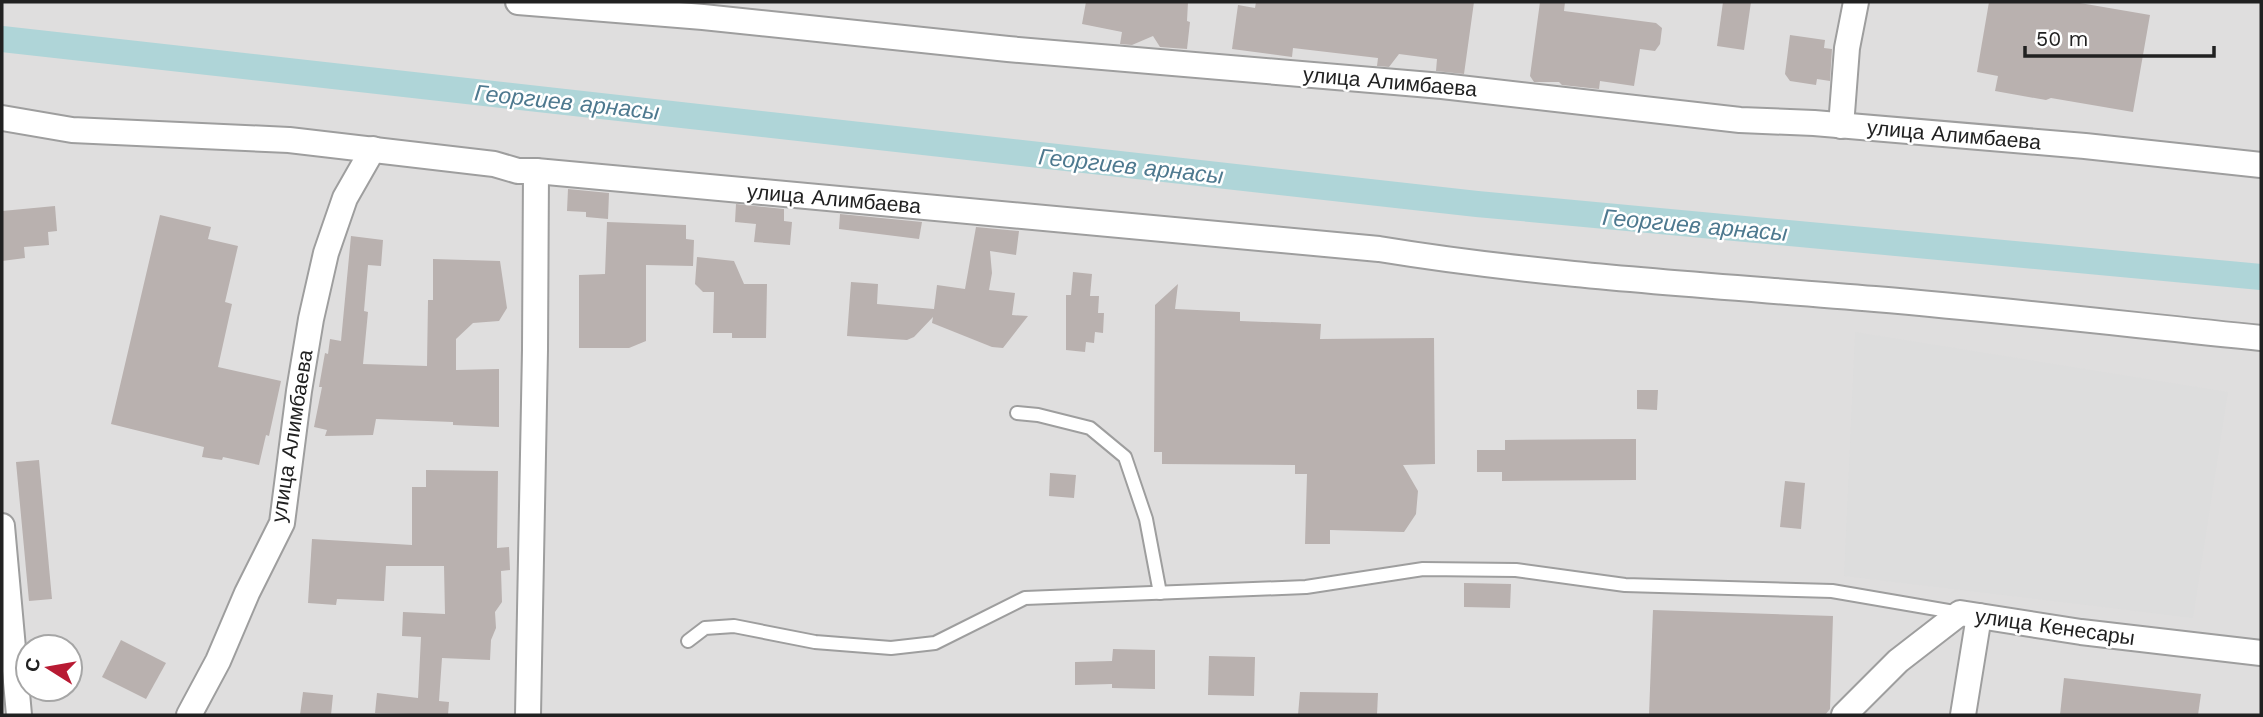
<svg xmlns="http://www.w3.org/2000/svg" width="2263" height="717" font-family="'Work Sans',sans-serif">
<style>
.residential{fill:#dfdede;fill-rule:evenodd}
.parking{fill:#ddd}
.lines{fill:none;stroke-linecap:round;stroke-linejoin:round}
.canal{stroke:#afd5d8;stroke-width:26}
.building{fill:#b9b1af}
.service-casing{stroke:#9e9e9e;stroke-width:16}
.minor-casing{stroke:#9e9e9e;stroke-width:28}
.service{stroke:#fff;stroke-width:12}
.minor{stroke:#fff;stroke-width:24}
.labels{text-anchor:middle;stroke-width:5;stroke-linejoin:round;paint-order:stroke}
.street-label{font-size:21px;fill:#212121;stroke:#fff}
.water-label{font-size:23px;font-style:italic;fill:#4e798f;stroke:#fff}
</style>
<rect width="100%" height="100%" fill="#f0ece9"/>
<path class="residential" d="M2,2H2261V715H2ZM28,647H70V689H28Z"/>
<path class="parking" d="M1855,332L2228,392L2193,618L1844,576Z"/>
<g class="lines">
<path class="canal" d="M2,39L1477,204L2261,277"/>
</g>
<g class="building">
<path d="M1086,2H1188L1187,21L1190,22L1187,49L1160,47L1153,36L1132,45L1120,44L1122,32L1082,24Z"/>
<path d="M1256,2H1474L1464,74L1436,71L1437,59L1399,54L1389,67L1377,66L1378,58L1293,48L1292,57L1232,49L1238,5L1255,8Z"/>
<path d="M1540,2H1565L1564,11L1656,23L1662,28L1660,44L1655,51L1640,49L1634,86L1600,81L1599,89L1562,85L1559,82H1534L1530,76Z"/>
<path d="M1723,2H1751L1744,50L1717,46Z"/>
<path d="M1989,2H2074L2150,15L2133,112L2051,98L2046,100L1995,91L1998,76L1977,72Z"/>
<path d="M1790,35L1825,40L1824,48L1832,49L1830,81L1817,79L1816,85L1790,81L1785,74Z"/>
<path d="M568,189L609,193L608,219L586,217V212L567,211Z"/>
<path d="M736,204L784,209V221L792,222L790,245L754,242L756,224L735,222Z"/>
<path d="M55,206L57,231L48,232L49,245L24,247L25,258L2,261V211Z"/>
<path d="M840,214L922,222L919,239L839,229Z"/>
<path d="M160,215L211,227L208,239L238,246L225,302L232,304L218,367L281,381L269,436L266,435L259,465L223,457L222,460L202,457L204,447L111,424Z"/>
<path d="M607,222L686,225V239L694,240L693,266L646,265V341L629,348H579V275L605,274Z"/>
<path d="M976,227L1019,231L1016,255L990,251L992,273L989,290L1015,293L1012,315L1028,316L1003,348L992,347L932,323L933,317L914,337L907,340L847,336L851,282L878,284L877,304L934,309L937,285L965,289Z"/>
<path d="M351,236L383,240L381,266L368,265L364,311L368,312L363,364L427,366L428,300H433V259L500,261L507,308L499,321L473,323L456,339V370L499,369V427L453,425V422L376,419L373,435L325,436L327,430L314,427L322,387H319L325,353L328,354L330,339L341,341Z"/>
<path d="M697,257L734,261L744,284H767L766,338H732V333H713L714,292H703L695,284Z"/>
<path d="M1073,272L1092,274L1090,296H1099L1098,313H1104L1103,333L1095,332L1094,343L1086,342L1085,352L1066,350V295H1071Z"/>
<path d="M1178,284L1175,309L1240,312V321L1321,324L1320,339L1434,338L1435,464L1403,465L1418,491L1416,514L1404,532L1330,530V544H1305L1307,474H1295V465L1162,464V452H1154L1155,305Z"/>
<path d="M1637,390H1658L1657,410L1637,409Z"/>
<path d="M1636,439V480L1502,481V472H1477V450H1505V440Z"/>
<path d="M39,460L52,599L29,601L16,462Z"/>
<path d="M426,470L498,471L497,548L509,547L510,570L501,571L502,602L495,612L496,628L491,640L490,660L442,658L439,701L449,702L448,715L375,713L377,693L418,698L421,637L402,636L403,612L445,614L444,566H386L384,601L337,599L336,605L308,603L312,539L412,545V487H426Z"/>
<path d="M1050,473L1076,475L1074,498L1049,496Z"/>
<path d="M1785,481L1805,483L1801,529L1780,527Z"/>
<path d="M1464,583L1511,584L1510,608L1464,607Z"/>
<path d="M1653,610L1833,616L1830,709L1825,715H1649Z"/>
<path d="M121,640L166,663L146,699L102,677Z"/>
<path d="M1113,649L1155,650V689L1112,688V684L1075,685V662L1112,661Z"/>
<path d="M1209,656L1255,657L1254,696L1208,695Z"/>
<path d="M2064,678L2201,694L2198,715H2060Z"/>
<path d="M303,692L333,695L331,715H300Z"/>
<path d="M1300,692L1378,693L1377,715H1298Z"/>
</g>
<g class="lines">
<defs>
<g id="service">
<path d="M1017,413L1038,415L1090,428L1125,457L1146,519L1160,593"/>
<path d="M688,641L705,628L734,626L815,642L891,648L935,643L1025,598L1306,587L1423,569L1516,570L1625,585L1832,591L1960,613"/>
</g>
<g id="minor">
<path d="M518,2L703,17L1008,49L1442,86L1740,120L1814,123L2085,146L2261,165"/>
<path d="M2,118L72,130L289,140L494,164L518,171H536L1379,249C1544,276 1709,285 1875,299C2004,310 2133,325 2261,338"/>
<path d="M1841,126L1847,48L1856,2"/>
<path d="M2,526L19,715"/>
<path d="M189,715L218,661L247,593L282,523L299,391L311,319L326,253L345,198L373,149"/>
<path d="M528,715L535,350L536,171"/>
<path d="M1844,715L1898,661L1960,613L2081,632L2261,653"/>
<path d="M1963,715L1979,616"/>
</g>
</defs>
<use href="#service" class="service-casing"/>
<use href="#minor" class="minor-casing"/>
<use href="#service" class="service"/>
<use href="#minor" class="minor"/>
</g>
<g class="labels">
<g class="street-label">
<text transform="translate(1390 82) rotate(5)" y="7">улица Алимбаева</text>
<text transform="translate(1954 135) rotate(5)" y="7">улица Алимбаева</text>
<text transform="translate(834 199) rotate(5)" y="7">улица Алимбаева</text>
<text transform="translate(292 436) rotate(-81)" y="7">улица Алимбаева</text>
<text transform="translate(2055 627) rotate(8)" y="7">улица Кенесары</text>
</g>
<g class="water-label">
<text transform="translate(567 102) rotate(6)" y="8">Георгиев арнасы</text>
<text transform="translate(1131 166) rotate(6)" y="8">Георгиев арнасы</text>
<text transform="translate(1695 225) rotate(5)" y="8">Георгиев арнасы</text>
</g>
</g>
<rect width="2263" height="717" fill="none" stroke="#212121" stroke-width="7"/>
<g transform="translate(49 668) rotate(281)"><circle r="33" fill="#ffffff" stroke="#a6a6a6" stroke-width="2"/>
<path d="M0-5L12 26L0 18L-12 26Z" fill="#b81a33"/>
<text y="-10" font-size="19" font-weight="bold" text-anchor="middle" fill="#212121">С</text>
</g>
<path d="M2025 46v10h189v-10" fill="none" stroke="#212121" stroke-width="3.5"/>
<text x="2036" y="46" font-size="21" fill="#212121" stroke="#ffffff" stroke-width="5" paint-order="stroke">50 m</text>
</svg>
